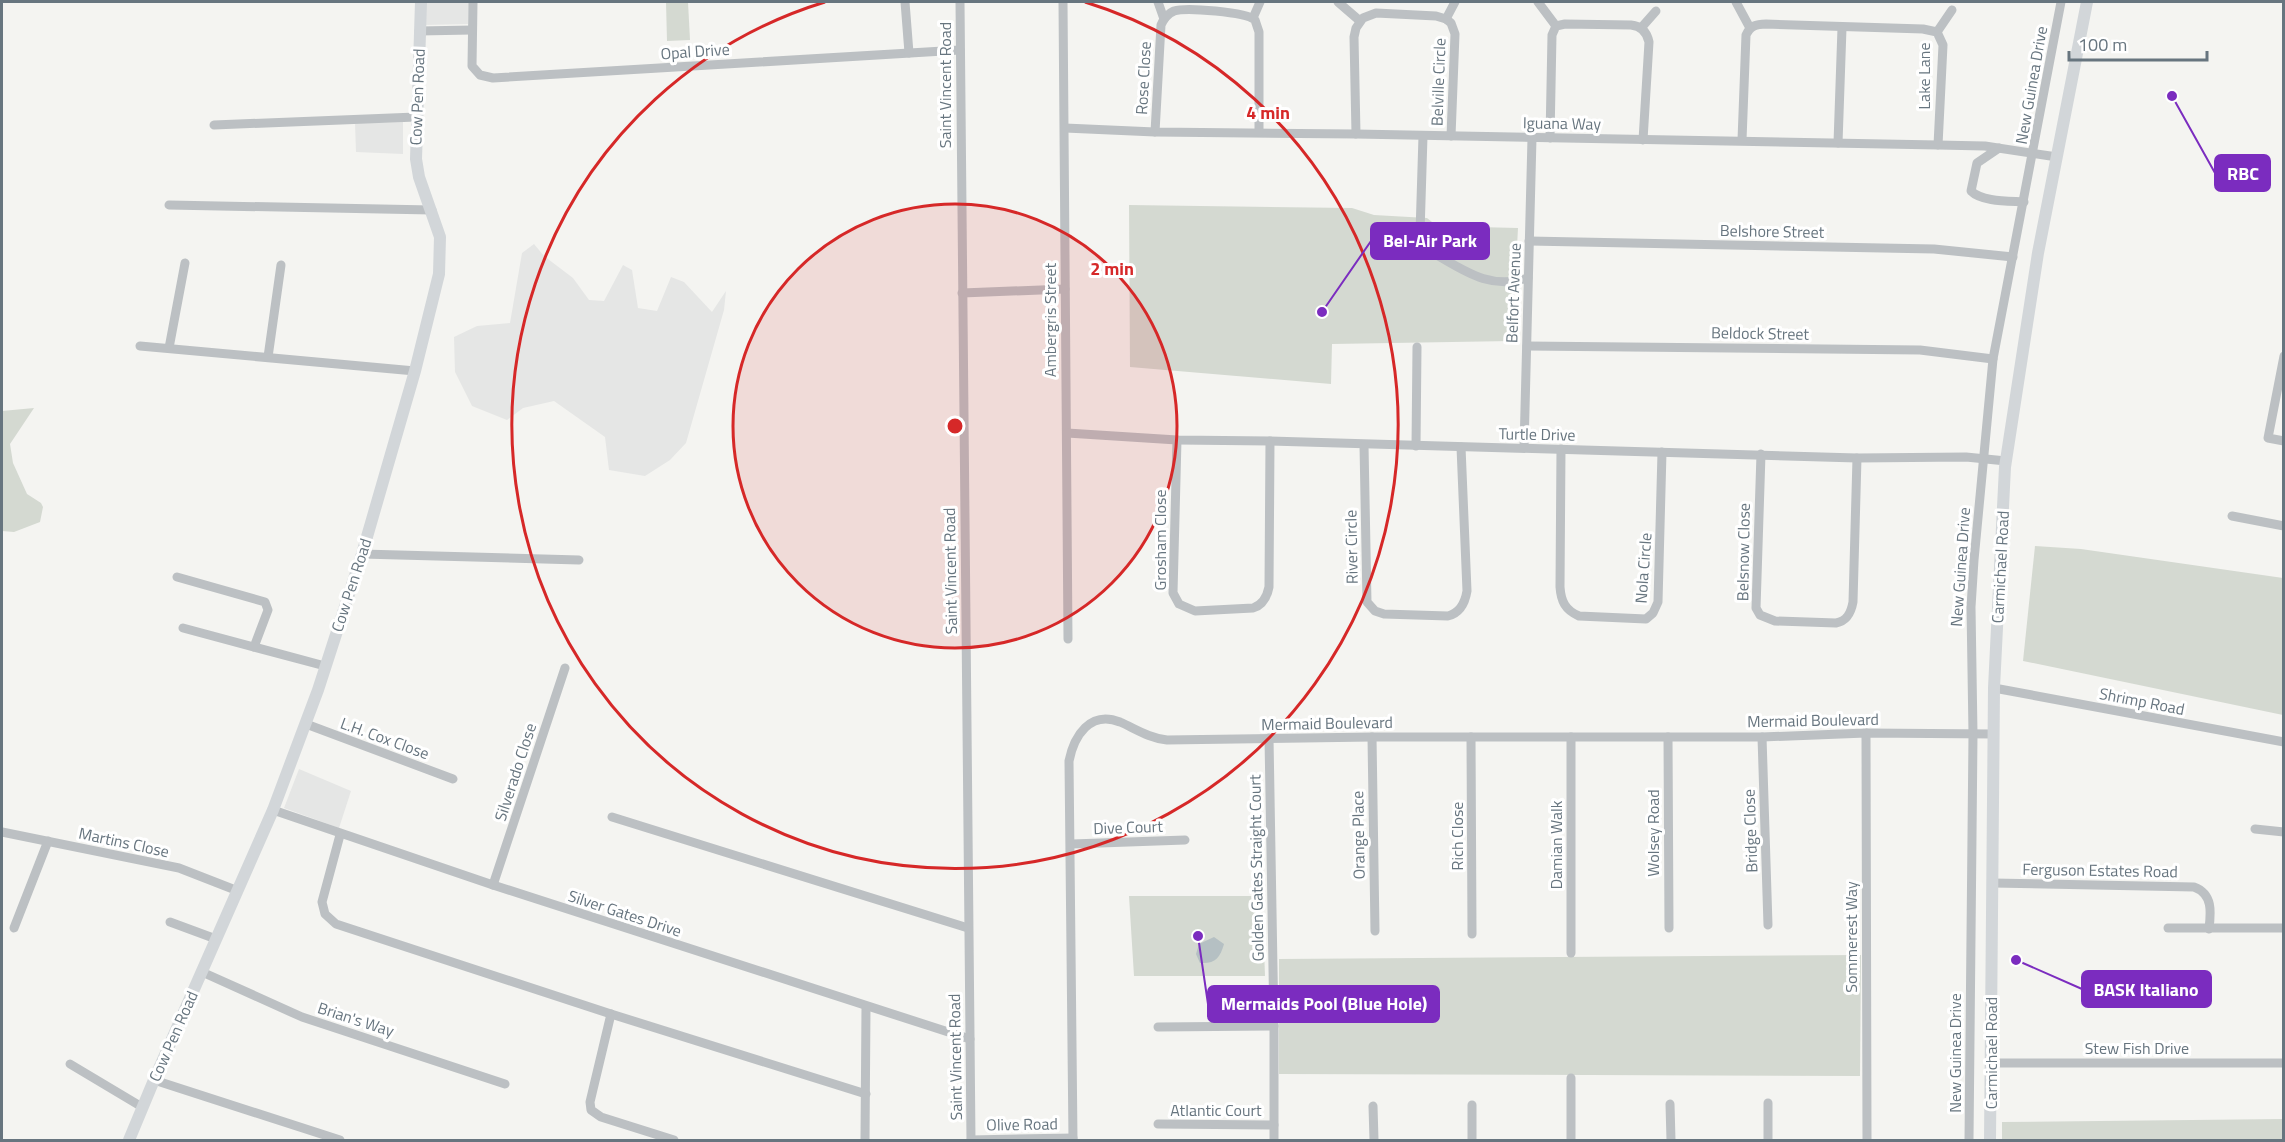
<svg xmlns="http://www.w3.org/2000/svg" width="2285" height="1142" font-family="'Titillium Web',sans-serif">
<style>
.built{fill:#e5e6e5}
.green{fill:#d4d9d1}
.water{fill:#b5c0c3}
.lines{fill:none;stroke-linecap:round;stroke-linejoin:round}
.minor{stroke:#bcc0c3;stroke-width:9}
.major{stroke:#d2d6d9;stroke-width:12}
.ring{fill:none;stroke:#d62828;stroke-width:3}
.labels{text-anchor:middle;stroke-width:6;stroke-linejoin:round;paint-order:stroke}
.street-label{font-size:16px;fill:#67757f;stroke:#fff}
.centre{fill:#d62828;stroke:#fff;stroke-width:3}
.ring-label{font-size:18px;text-anchor:middle;font-weight:bold;fill:#d62828;stroke:#fff;stroke-width:6;stroke-linejoin:round;paint-order:stroke}
.leader{fill:none;stroke:#7b2cbf;stroke-width:2}
.callout-dot{fill:#7b2cbf;stroke:#fff;stroke-width:2}
.callout{fill:#7b2cbf;stroke:#7b2cbf;stroke-width:2}
.callout-label{font-size:18px;text-anchor:middle;font-weight:bold;fill:#fff}
</style>
<rect width="100%" height="100%" fill="#f4f4f1"/>
<g class="built">
<path d="M425,2H469L468,24L424,25Z"/>
<path d="M403,122V154L356,152L355,123Z"/>
<path d="M534,244L544,256L573,278L589,300L604,301L623,265L632,270L638,308L657,311L671,277L684,282L712,312L726,291L724,310L686,443L670,460L645,476L609,470L605,437L554,401L523,408L507,420L472,406L455,372L454,337L477,326L510,323L522,253Z"/>
<path d="M299,769L351,791L339,828L284,808Z"/>
</g>
<g class="green">
<path d="M666,2H688L690,40L667,41Z"/>
<path d="M1129,205L1352,208L1374,215L1427,218L1437,226L1518,228L1512,341L1332,344L1331,384L1130,367Z"/>
<path d="M34,408L10,444L13,463L27,494L41,503L43,507L40,522L14,532L2,531V411Z"/>
<path d="M2035,546L2081,549L2283,578V715L2023,661Z"/>
<path d="M1129,896H1262L1265,976H1134Z"/>
<path d="M1861,955L1860,1076L1279,1074V959Z"/>
<path d="M2283,1119V1140H2002V1122Z"/>
</g>
<path class="water" d="M1214,937L1224,944C1220,958 1215,964 1200,963L1196,954L1199,944Z"/>
<g class="lines">
<g class="minor">
<path d="M473,2L472,66L480,75L493,78L960,50"/>
<path d="M905,2L909,53"/>
<path d="M960,2L971,1140"/>
<path d="M1063,2L1068,639"/>
<path d="M1158,2L1164,19"/>
<path d="M1338,2L1360,21"/>
<path d="M1538,2L1556,26"/>
<path d="M1736,2L1750,28"/>
<path d="M1253,18L1260,2"/>
<path d="M1446,19L1455,2"/>
<path d="M1641,28L1656,11"/>
<path d="M419,31L472,30"/>
<path d="M1937,32L1952,10"/>
<path d="M214,125L416,117"/>
<path d="M1065,128L1155,132L1356,134L1938,145L1985,146L2057,157"/>
<path d="M1155,132L1161,25C1164,18 1167,14 1174,11C1186,7 1246,12 1255,20L1259,32V132"/>
<path d="M1356,134L1354,37L1356,28L1363,18L1376,13L1436,16L1446,19L1451,23L1455,34L1451,136"/>
<path d="M1550,138L1552,35L1556,26L1565,24L1631,25C1641,26 1647,32 1649,42L1643,140"/>
<path d="M1742,140L1746,35C1750,26 1756,24 1766,24L1923,29L1937,32L1943,45L1938,145"/>
<path d="M1838,143L1842,28"/>
<path d="M1999,148L1977,163L1971,191C1982,202 2009,201 2024,202"/>
<path d="M169,205L432,210"/>
<path d="M1420,233L1423,136"/>
<path d="M1529,241L1934,249L2013,257"/>
<path d="M1428,250C1462,269 1488,291 1528,278"/>
<path d="M962,293L1065,289"/>
<path d="M140,346L415,371"/>
<path d="M1527,346L1920,350L1993,359"/>
<path d="M169,348L185,263"/>
<path d="M2284,356L2268,438L2284,441"/>
<path d="M268,357L281,265"/>
<path d="M1067,433L1177,440L1270,441L1857,458L1966,457L2006,461"/>
<path d="M1177,440L1173,593L1179,604L1195,611L1253,608C1263,605 1267,597 1269,587L1270,441"/>
<path d="M1364,445L1367,602L1375,611L1384,614L1448,616C1460,613 1465,603 1467,591L1461,447"/>
<path d="M1416,446L1417,347"/>
<path d="M1524,448L1532,138"/>
<path d="M1561,449L1560,587C1561,601 1565,610 1579,616L1646,619L1653,613L1658,602L1662,452"/>
<path d="M1761,454L1756,608L1760,615L1775,621L1836,623C1847,621 1851,613 1853,602L1857,458"/>
<path d="M2232,516L2284,526"/>
<path d="M362,554L579,560"/>
<path d="M177,577L265,602L268,610L254,647"/>
<path d="M183,628L325,666"/>
<path d="M1994,688L2284,742"/>
<path d="M306,724L453,779"/>
<path d="M1866,733L1867,1140"/>
<path d="M1372,737L1375,931"/>
<path d="M1471,737L1472,934"/>
<path d="M1668,737L1669,928"/>
<path d="M1762,737L1768,925"/>
<path d="M1269,738L1274,1026V1140"/>
<path d="M273,810L493,885L970,1039"/>
<path d="M612,817L968,928"/>
<path d="M2255,829L2284,832"/>
<path d="M2,832L179,868L238,891"/>
<path d="M340,835L322,902L325,914L336,924L611,1014L866,1094"/>
<path d="M1072,844L1185,840"/>
<path d="M1993,883L2194,887C2213,894 2211,912 2209,929"/>
<path d="M493,885L565,668"/>
<path d="M170,922L216,939"/>
<path d="M14,928L48,841"/>
<path d="M2168,928H2284"/>
<path d="M1571,953V737"/>
<path d="M202,972L302,1017L505,1084"/>
<path d="M611,1014L590,1102L591,1110L601,1117L674,1140"/>
<path d="M1158,1027L1274,1026"/>
<path d="M1990,1063H2284"/>
<path d="M70,1064L142,1107"/>
<path d="M1571,1078V1140"/>
<path d="M154,1080L340,1140"/>
<path d="M1670,1104L1671,1140"/>
<path d="M1472,1105V1140"/>
<path d="M1373,1106L1374,1140"/>
<path d="M1158,1124L1274,1125"/>
<path d="M865,1140L866,1007"/>
<path d="M971,1140L1073,1138"/>
<path d="M1073,1140L1069,761C1074,736 1090,710 1120,722C1136,729 1149,738 1167,740L1372,737H1762L1866,733L1994,734"/>
<path d="M1768,1140V1103"/>
<path d="M1969,1140L1973,734L1971,607L1974,560L1993,359L2061,2"/>
</g>
<g class="major">
<path d="M129,1140L154,1080L273,810L318,690L362,554L415,371L439,274L440,237L419,177L416,159L421,2"/>
<path d="M1990,1140L1994,688L2005,467L2038,253L2087,2"/>
</g>
</g>
<circle cx="955" cy="426" r="222" fill="#d62828" fill-opacity=".12"/>
<g class="ring">
<circle cx="955" cy="426" r="222"/>
<path d="M1085 2A443 443 0 1 1 825 2"/>
</g>
<g class="labels">
<g class="street-label">
<text transform="translate(695 51) rotate(-4)" y="6">Opal Drive</text>
<text transform="translate(1924 76) rotate(-90)" y="6">Lake Lane</text>
<text transform="translate(1143 78) rotate(-87)" y="6">Rose Close</text>
<text transform="translate(1438 82) rotate(-88)" y="6">Belville Circle</text>
<text transform="translate(945 85) rotate(-90)" y="6">Saint Vincent Road</text>
<text transform="translate(2031 85) rotate(-80)" y="6">New Guinea Drive</text>
<text transform="translate(417 97) rotate(-88)" y="6">Cow Pen Road</text>
<text transform="translate(1562 123) rotate(1)" y="6">Iguana Way</text>
<text transform="translate(1772 231) rotate(1)" y="6">Belshore Street</text>
<text transform="translate(1513 293) rotate(-88)" y="6">Belfort Avenue</text>
<text transform="translate(1050 320) rotate(-90)" y="6">Ambergris Street</text>
<text transform="translate(1760 333) rotate(1)" y="6">Beldock Street</text>
<text transform="translate(1537 434) rotate(1)" y="6">Turtle Drive</text>
<text transform="translate(1160 540) rotate(-90)" y="6">Grosham Close</text>
<text transform="translate(1351 547) rotate(-91)" y="6">River Circle</text>
<text transform="translate(1743 552) rotate(-89)" y="6">Belsnow Close</text>
<text transform="translate(1960 567) rotate(-86)" y="6">New Guinea Drive</text>
<text transform="translate(2000 567) rotate(-87)" y="6">Carmichael Road</text>
<text transform="translate(1643 568) rotate(-86)" y="6">Nola Circle</text>
<text transform="translate(950 571) rotate(-91)" y="6">Saint Vincent Road</text>
<text transform="translate(351 585) rotate(-72)" y="6">Cow Pen Road</text>
<text transform="translate(2142 701) rotate(11)" y="6">Shrimp Road</text>
<text transform="translate(1813 720) rotate(-1)" y="6">Mermaid Boulevard</text>
<text transform="translate(1327 723) rotate(-1)" y="6">Mermaid Boulevard</text>
<text transform="translate(385 738) rotate(20)" y="6">L.H. Cox Close</text>
<text transform="translate(515 772) rotate(-72)" y="6">Silverado Close</text>
<text transform="translate(1128 827) rotate(-2)" y="6">Dive Court</text>
<text transform="translate(1750 831) rotate(-92)" y="6">Bridge Close</text>
<text transform="translate(1653 833) rotate(-90)" y="6">Wolsey Road</text>
<text transform="translate(1358 835) rotate(-91)" y="6">Orange Place</text>
<text transform="translate(1457 836) rotate(-90)" y="6">Rich Close</text>
<text transform="translate(124 842) rotate(12)" y="6">Martins Close</text>
<text transform="translate(1556 845) rotate(-90)" y="6">Damian Walk</text>
<text transform="translate(1256 868) rotate(-91)" y="6">Golden Gates Straight Court</text>
<text transform="translate(2100 870) rotate(1)" y="6">Ferguson Estates Road</text>
<text transform="translate(625 913) rotate(18)" y="6">Silver Gates Drive</text>
<text transform="translate(1851 937) rotate(-90)" y="6">Sommerest Way</text>
<text transform="translate(356 1019) rotate(18)" y="6">Brian's Way</text>
<text transform="translate(173 1036) rotate(-66)" y="6">Cow Pen Road</text>
<text x="2137" y="1054">Stew Fish Drive</text>
<text transform="translate(1955 1053) rotate(-90)" y="6">New Guinea Drive</text>
<text transform="translate(1991 1053) rotate(-90)" y="6">Carmichael Road</text>
<text transform="translate(955 1057) rotate(-91)" y="6">Saint Vincent Road</text>
<text x="1216" y="1116">Atlantic Court</text>
<text transform="translate(1022 1124) rotate(-1)" y="6">Olive Road</text>
</g>
</g>
<circle cx="955" cy="426" r="9" class="centre"/>
<g class="ring-label">
<text x="1268" y="119">4 min</text>
<text x="1112" y="275">2 min</text>
</g>
<path class="leader" d="M2172 96L2215 173M1322 312L1371 241M2016 960L2082 989M1198 936L1208 1004"/>
<g class="callout-dot">
<circle cx="2172" cy="96" r="6"/>
<circle cx="1322" cy="312" r="6"/>
<circle cx="2016" cy="960" r="6"/>
<circle cx="1198" cy="936" r="6"/>
</g>
<g class="callout">
<rect x="2215" y="155" width="55" height="36" rx="6"/>
<rect x="1371" y="223" width="118" height="36" rx="6"/>
<rect x="2082" y="971" width="129" height="36" rx="6"/>
<rect x="1208" y="986" width="231" height="36" rx="6"/>
</g>
<g class="callout-label">
<text x="2243" y="180">RBC</text>
<text x="1430" y="247">Bel-Air Park</text>
<text x="2146" y="996">BASK Italiano</text>
<text x="1324" y="1010">Mermaids Pool (Blue Hole)</text>
</g>
<rect width="2285" height="1142" fill="none" stroke="#67757f" stroke-width="6"/>
<path d="M2069 51v9h138v-9" fill="none" stroke="#67757f" stroke-width="3"/>
<text x="2078" y="51" font-size="18" fill="#67757f" stroke="#ffffff" stroke-width="4.5" paint-order="stroke">100 m</text>
</svg>
